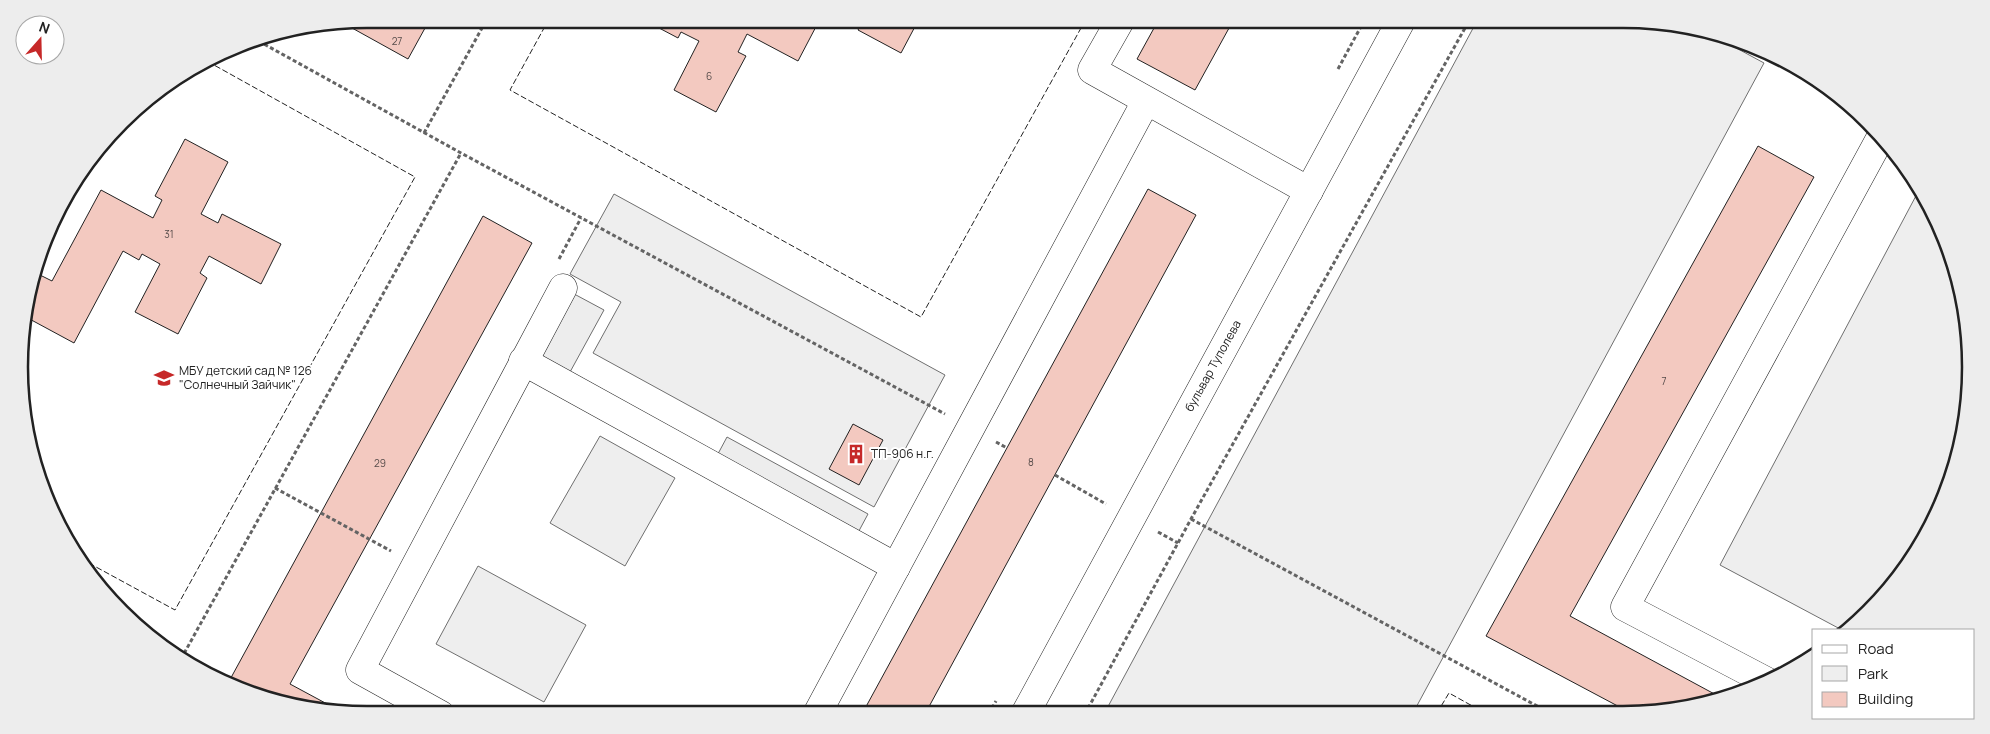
<svg xmlns="http://www.w3.org/2000/svg" width="1990" height="734" font-family="Manrope,sans-serif">
<style>
.green{fill:#eee;stroke:#6f6f6f}
.parking{fill:#ededed;stroke:#6f6f6f}
.building{fill:#f3c9c0;stroke:#222}
.lines{fill:none;stroke-linecap:round;stroke-linejoin:round}
.minor-casing{stroke:#222;stroke-width:29}
.path{stroke:#646464;stroke-width:3;stroke-dasharray:4 2.5;stroke-linecap:butt}
.minor{stroke:#fff;stroke-width:28}
.fence{stroke:#222;stroke-width:1;stroke-dasharray:6 2.5;stroke-linecap:butt}
.labels{text-anchor:middle;stroke-width:4;stroke-linejoin:round;paint-order:stroke}
.number-label{font-size:10px;fill:#564c4a}
.street-label{font-size:12px;fill:#222;stroke:#fff}
.poi-label{font-size:12px;fill:#222;stroke:#fff;text-anchor:start}
.rim{fill:none;stroke:#222;stroke-width:2.5}
</style>
<rect width="100%" height="100%" fill="#fff"/>
<g class="green">
<path d="M1478,19H1623L1701,29L1764,63L1413,713L1104,714Z"/>
<path d="M1918,192L1926,196L1953,255L1968,322L1970,390L1959,457L1924,541L1853,629L1842,630L1720,565Z"/>
<path d="M614,194L945,375L874,507L593,353L621,302L570,274Z"/>
<path d="M600,436L675,478L625,566L550,523Z"/>
<path d="M478,566L586,625L544,702L436,644Z"/>
</g>
<g class="parking">
<path d="M563,288L604,310L564,383L523,361Z"/>
<path d="M727,437L868,514L853,542L712,465Z"/>
</g>
<g class="building">
<path d="M367,19H430L408,59L343,23Z"/>
<path d="M642,19H820L798,61L747,34L738,52L746,56L716,112L674,90L699,41L681,32L678,38Z"/>
<path d="M864,19H919L901,53L858,30Z"/>
<path d="M1159,19H1234L1195,90L1137,59Z"/>
<path d="M185,139L228,162L201,214L218,223L222,214L281,244L261,284L209,256L200,273L207,278L178,334L135,312L160,264L142,254L139,260L123,251L74,343L24,316L22,319L31,282L33,283L38,274L52,281L101,190L153,218L162,200L155,196Z"/>
<path d="M1758,146L1814,177L1570,616L1720,697L1669,712H1629L1486,636Z"/>
<path d="M1148,189L1196,215L925,714H862Z"/>
<path d="M483,216L532,243L290,684L342,712L277,703L227,685Z"/>
<path d="M853,424L883,440L859,485L829,469Z"/>
</g>
<g class="lines">
<defs>
<g id="minor">
<path d="M1121,19L1092,70L1309,191"/>
<path d="M523,361L896,567"/>
<path d="M1768,682L1625,607L1882,135"/>
<path d="M817,714L1146,101"/>
<path d="M1025,714L1402,19"/>
<path d="M441,715L360,670L563,288"/>
</g>
</defs>
<use href="#minor" class="minor-casing"/>
<g class="path">
<path d="M253,38L461,153L945,414"/>
<path d="M1338,69L1365,19"/>
<path d="M424,133L487,19"/>
<path d="M559,259L581,218"/>
<path d="M996,442L1007,448"/>
<path d="M1055,475L1106,504"/>
<path d="M275,488L391,551"/>
<path d="M1191,519L1550,713"/>
<path d="M1158,532L1178,543"/>
<path d="M181,659L461,153"/>
<path d="M989,714L996,701"/>
<path d="M1085,714L1191,519L1470,19"/>
</g>
<use href="#minor" class="minor"/>
<g class="fence">
<path d="M549,19L510,90L921,317L1086,19"/>
<path d="M74,555L175,610L415,177L205,60"/>
<path d="M1437,713L1449,693L1485,713"/>
</g>
</g>
<defs>
<symbol id="school-bare" viewBox="-9 -9 18 18"><path d="M0-5L7-2L0 1L-7-2ZM-4 1L0 2.5L4 1V4Q0 6-4 4Z" fill="#c62828" stroke="#fff" stroke-width="2.5" paint-order="stroke"/></symbol>
<symbol id="building-bare" viewBox="-9 -9 18 18"><path d="M-4-6H4V6H1V3H-1V6H-4ZM-2.5-4.3h1.7v1.8h-1.7ZM.8-4.3h1.7v1.8H.8ZM-2.5-1h1.7V.8h-1.7ZM.8-1h1.7V.8H.8Z" fill="#c62828" stroke="#fff" stroke-width="2.5" paint-order="stroke"/></symbol>
</defs>
<g fill-rule="evenodd">
<use href="#school-bare" x="150" y="364" width="28" height="28"/>
<use href="#building-bare" x="842" y="440" width="28" height="28"/>
</g>
<g class="labels">
<g class="number-label">
<text x="397" y="45">27</text>
<text x="709" y="80">6</text>
<text x="169" y="238">31</text>
<text x="1664" y="385">7</text>
<text x="1031" y="466">8</text>
<text x="380" y="467">29</text>
</g>
<g class="street-label">
<text transform="translate(1213 366) rotate(-61)" y="4">бульвар Туполева</text>
</g>
<g class="poi-label">
<text x="179" y="375">МБУ детский сад № 126<tspan x="179" dy="14">"Cолнечный Зайчик"</tspan></text>
<text x="871" y="458">ТП-906 н.г.</text>
</g>
</g>
<path d="M0 0H1990V734H0ZM367 28H1623A339 339 0 0 1 1962 367V367A339 339 0 0 1 1623 706H367A339 339 0 0 1 28 367V367A339 339 0 0 1 367 28Z" fill="#ededed" fill-rule="evenodd"/>
<path class="rim" d="M367 28H1623A339 339 0 0 1 1962 367V367A339 339 0 0 1 1623 706H367A339 339 0 0 1 28 367V367A339 339 0 0 1 367 28Z"/>
<rect x="1812" y="629" width="162" height="90" fill="#ffffff" stroke="#a7a7a7"/>
<rect x="1822" y="645" width="25" height="8" fill="#ffffff" stroke="#a7a7a7"/>
<text x="1858" y="654" font-size="15" fill="#222222">Road</text>
<rect x="1822" y="666" width="25" height="15" fill="#eeeeee" stroke="#a7a7a7"/>
<text x="1858" y="679" font-size="15" fill="#222222">Park</text>
<rect x="1822" y="692" width="25" height="15" fill="#f3c9c0" stroke="#a7a7a7"/>
<text x="1858" y="704" font-size="15" fill="#222222">Building</text>
<g transform="translate(40 40) rotate(20)"><circle r="24" fill="#ffffff" stroke="#a7a7a7"/>
<path d="M0-4L9 19L0 12L-9 19Z" fill="#c62828"/>
<text y="-8" font-size="14" font-weight="bold" text-anchor="middle" fill="#222222">N</text>
</g>
</svg>
